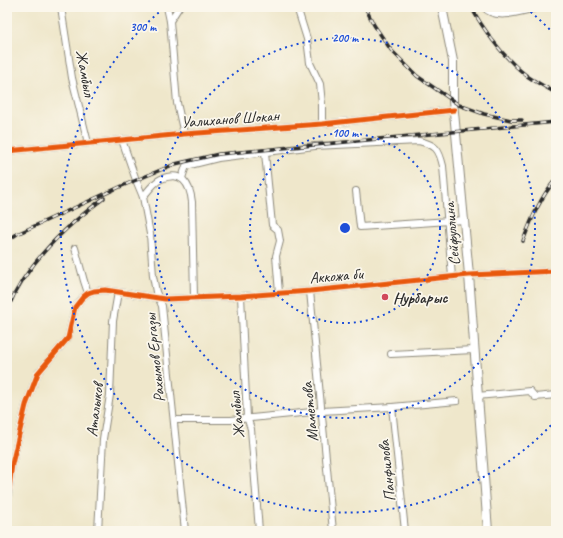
<svg xmlns="http://www.w3.org/2000/svg" width="563" height="538" font-family="Caveat,sans-serif">
<style>
.lines{fill:none;stroke-linecap:round;stroke-linejoin:round}
.minor-casing{stroke:#8d897b;stroke-width:8}
.major-casing{stroke:#8d897b;stroke-width:10}
.minor{stroke:#fff;stroke-width:6}
.major{stroke:#fff;stroke-width:8}
.rail-casing{stroke:#2b2b2b;stroke-width:3.5}
.rail{stroke:#fbf7ec;stroke-width:2;stroke-dasharray:6;stroke-linecap:butt}
.cycleway-casing{stroke:#fbf7ec;stroke-width:8}
.cycleway{stroke:#e8590c;stroke-width:5}
.ring{fill:none;stroke:#1d4ed8;stroke-width:2;stroke-dasharray:2 4}
.poi-dot{fill:#d1495b;stroke:#fbf7ec;stroke-width:1.5}
.labels{text-anchor:middle;stroke-width:3.5;stroke-linejoin:round;paint-order:stroke}
.street-label{font-size:16px;fill:#2b2b2b;stroke:#fbf7ec}
.poi-label{font-size:16px;font-weight:bold;fill:#2b2b2b;stroke:#fbf7ec;text-anchor:start}
.centre{fill:#1d4ed8;stroke:#fbf7ec;stroke-width:2}
.ring-label{font-size:12px;text-anchor:middle;font-weight:bold;fill:#1d4ed8;stroke:#fbf7ec;stroke-width:3.5;stroke-linejoin:round;paint-order:stroke}
</style>
<rect width="100%" height="100%" fill="#fbf7ec"/>
<filter id="ink" filterUnits="userSpaceOnUse"><feTurbulence type="fractalNoise" baseFrequency=".025" numOctaves="2"/><feDisplacementMap in="SourceGraphic" scale="8" xChannelSelector="R" yChannelSelector="G"/><feConvolveMatrix kernelMatrix="1 2 1 2 8 2 1 2 1" color-interpolation-filters="sRGB"/></filter>
<filter id="wash" filterUnits="userSpaceOnUse"><feTurbulence type="fractalNoise" baseFrequency=".012" numOctaves="4" result="noise"/><feDisplacementMap in="SourceGraphic" scale="16" xChannelSelector="R" yChannelSelector="G"/><feGaussianBlur stdDeviation="0.9" result="paint"/><feColorMatrix in="noise" values="0 0 0 0 0 0 0 0 0 0 0 0 0 0 0 0 0 1.4 0 .05"/><feComposite in="paint" operator="in"/></filter>
<g filter="url(#wash)">
<rect width="100%" height="100%" fill="#efe7cb"/>
</g>
<g filter="url(#ink)">
<g class="lines">
<defs>
<g id="minor">
<path d="M61,7L72,78L88,143"/>
<path d="M167,7L170,21L177,103L184,134"/>
<path d="M297,7L307,39L310,63L320,84L322,104V124"/>
<path d="M484,7C495,22 525,10 540,7"/>
<path d="M170,21L179,7"/>
<path d="M122,140L136,180L143,197L150,234L153,276L156,292L162,306L185,531"/>
<path d="M7,151L184,134L322,124L454,110"/>
<path d="M265,153L272,225L278,230L280,241L276,256L279,293"/>
<path d="M182,178L186,166L218,158L315,146L419,141C436,145 439,149 443,166L452,277"/>
<path d="M356,191L360,227L464,220"/>
<path d="M143,197C148,191 154,182 161,179C182,170 190,184 192,202L194,298"/>
<path d="M75,248L84,281L88,293"/>
<path d="M310,291L333,531"/>
<path d="M241,296L247,417L251,429L259,531"/>
<path d="M391,354L474,350"/>
<path d="M477,396L530,391L535,397L556,395"/>
<path d="M392,407L405,531"/>
<path d="M174,420H231L322,411L392,407L457,401"/>
<path d="M7,505L12,464L26,405L38,373L68,338L75,307L83,297L88,293L94,291L105,290L165,299L241,296L310,291L469,275L556,271"/>
<path d="M98,531L103,439L110,395L113,321L118,292"/>
</g>
<path id="major" d="M442,7L453,61V101L469,275L488,531"/>
</defs>
<use href="#minor" class="minor-casing"/>
<use href="#major" class="major-casing"/>
<use href="#minor" class="minor"/>
<use href="#major" class="major"/>
<defs>
<g id="rail">
<path d="M365,7L374,25L391,50L417,76L459,105L484,114L511,120H522"/>
<path d="M471,7C485,32 504,58 527,76C536,82 547,88 556,93"/>
<path d="M7,241L17,234L122,186L175,164L219,154L556,122"/>
<path d="M523,241C532,218 540,198 556,179"/>
<path d="M7,310C25,265 66,226 104,198"/>
</g>
</defs>
<use href="#rail" class="rail-casing"/>
<use href="#rail" class="rail"/>
<defs>
<g id="cycleway">
<path d="M7,151L184,134L322,124L454,110"/>
<path d="M7,505L12,464L26,405L38,373L68,338L75,307L83,297L88,293L94,291L105,290L165,299L241,296L310,291L469,275L556,271"/>
</g>
</defs>
<use href="#cycleway" class="cycleway-casing"/>
<use href="#cycleway" class="cycleway"/>
</g>
</g>
<g class="ring">
<circle cx="345" cy="228" r="95"/>
<circle cx="345" cy="228" r="190"/>
<path d="M555 421A285 285 0 1 1 164 8M526 8A285 285 0 0 1 555 35"/>
</g>
<circle class="poi-dot" cx="385" cy="297" r="4"/>
<g class="labels">
<g class="street-label">
<text transform="translate(86 73) rotate(79)" y="6">Жамбыл</text>
<text transform="translate(230 118) rotate(-4)" y="6">Уалиханов Шокан</text>
<text transform="translate(451 234) rotate(-95)" y="6">Сейфуллина</text>
<text transform="translate(336 275) rotate(-5)" y="6">Аккожа би</text>
<text transform="translate(154 358) rotate(-96)" y="6">Рахымов Ергазы</text>
<text transform="translate(94 410) rotate(-83)" y="6">Аталыков</text>
<text transform="translate(309 412) rotate(-96)" y="6">Маметова</text>
<text transform="translate(236 415) rotate(-96)" y="6">Жамбыл</text>
<text transform="translate(386 471) rotate(-96)" y="6">Панфилова</text>
</g>
<g class="poi-label">
<text x="393" y="303">Нурбарыс</text>
</g>
</g>
<circle cx="345" cy="228" r="6" class="centre"/>
<g class="ring-label">
<text x="143" y="31">300 m</text>
<text x="345" y="42">200 m</text>
<text x="345" y="137">100 m</text>
</g>
<rect width="563" height="538" fill="none" stroke="#fbf7ec" stroke-width="24"/>
</svg>
